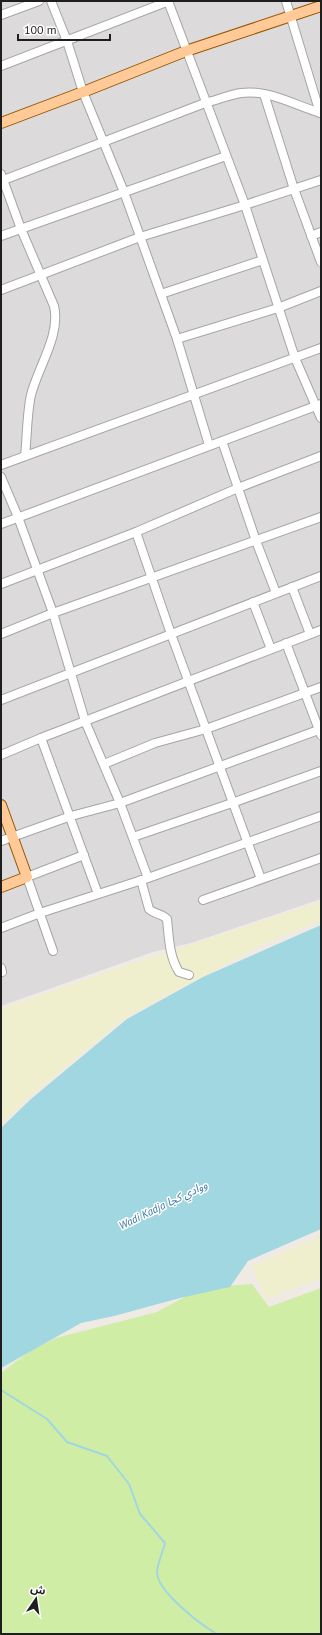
<svg xmlns="http://www.w3.org/2000/svg" width="322" height="1635" font-family="'PT Sans','Noto Sans Arabic',sans-serif">
<style>
.residential{fill:#dcdadb}
.farmland{fill:#f0efcd}
.grass{fill:#cfeda5}
.water{fill:#a0d7e0}
.lines{fill:none;stroke-linecap:round;stroke-linejoin:round}
.stream{stroke:#a0d7e0;stroke-width:2}
.minor-casing{stroke:#a5a5a5;stroke-width:10}
.major-casing{stroke:#975700;stroke-width:12}
.minor{stroke:#fff;stroke-width:8}
.major{stroke:#ffc998;stroke-width:10}
.labels{text-anchor:middle;stroke-width:3;stroke-linejoin:round;paint-order:stroke}
.water-label{font-size:11px;font-style:italic;fill:#3f7aa3;stroke:#fff}
</style>
<rect width="100%" height="100%" fill="#efeae3"/>
<path class="residential" d="M1,1H321V899L191,943L153,952L1,1006Z"/>
<g class="farmland">
<path d="M321,902V920L262,945L126,1017L29,1097L1,1125V1009L119,968Z"/>
<path d="M321,1236V1278L266,1299L252,1266Z"/>
</g>
<path class="grass" d="M252,1284L269,1307L321,1288V1634H1V1373L30,1351L56,1338L157,1312L201,1288Z"/>
<path class="water" d="M321,925V1229L248,1261L230,1287L180,1298L114,1316L81,1323L1,1368V1128L31,1099L127,1019L203,977Z"/>
<g class="lines">
<path class="stream" d="M1,1390L47,1419L67,1442L107,1456L129,1484L140,1514L165,1543C163,1552 157,1564 157,1573C158,1592 201,1625 217,1634"/>
<defs>
<g id="minor">
<path d="M51,1L67,41L83,92L124,192L177,339L209,445"/>
<path d="M168,1L245,205L295,358L321,418"/>
<path d="M286,1L320,113"/>
<path d="M1,15L39,1"/>
<path d="M1,66L169,1"/>
<path d="M264,94L294,189L321,262"/>
<path d="M1,174L21,229L54,306C61,335 38,367 31,395C27,412 27,438 25,456"/>
<path d="M1,181L205,103C217,100 229,95 241,93C268,89 296,106 321,113"/>
<path d="M1,236L226,156"/>
<path d="M311,236L321,232"/>
<path d="M1,290L140,237L245,205L321,180"/>
<path d="M161,294L263,260"/>
<path d="M177,339L278,308L321,291"/>
<path d="M222,441L256,541L276,593"/>
<path d="M1,465L321,348"/>
<path d="M1,477L18,517L53,613L85,721L120,803L148,878"/>
<path d="M1,524L321,404"/>
<path d="M136,532L171,634L261,879"/>
<path d="M1,584L136,532L238,488L321,456"/>
<path d="M292,587L310,634"/>
<path d="M253,602L271,649"/>
<path d="M1,634L53,613L321,517"/>
<path d="M286,643L321,735"/>
<path d="M1,700L321,576"/>
<path d="M41,738L98,894"/>
<path d="M1,755L41,738L321,630"/>
<path d="M104,764L155,743L206,729L321,687"/>
<path d="M133,837L232,803L321,771"/>
<path d="M1,841L71,816L120,803L321,729"/>
<path d="M141,880L149,909C154,914 163,914 167,919C169,938 169,956 179,972L189,975"/>
<path d="M203,900L321,858"/>
<path d="M1,928L40,913L148,878L321,816"/>
<path d="M53,951L27,877L84,855"/>
<path d="M1,968L2,972"/>
</g>
<g id="major">
<path d="M1,123L83,92L186,51L321,6"/>
<path d="M1,805L27,877L1,887"/>
</g>
</defs>
<use href="#minor" class="minor-casing"/>
<use href="#major" class="major-casing"/>
<use href="#minor" class="minor"/>
<use href="#major" class="major"/>
</g>
<g class="labels">
<g class="water-label">
<text transform="translate(163 1205) rotate(-26)" y="4">Wadi Kadja ووادي كجا</text>
</g>
</g>
<rect width="322" height="1635" fill="none" stroke="#1e1e1e" stroke-width="4"/>
<g transform="translate(36 1599) rotate(13)" stroke="#ffffff" stroke-width="3" paint-order="stroke">
<path d="M0-3L7 15L0 10L-7 15Z" fill="#1e1e1e"/>
<text y="-6" font-size="11" font-weight="bold" text-anchor="middle" fill="#1e1e1e">ش</text>
</g>
<path d="M18 34v6h92v-6" fill="none" stroke="#1e1e1e" stroke-width="2"/>
<text x="24" y="34" font-size="12" fill="#1e1e1e" stroke="#ffffff" stroke-width="3" paint-order="stroke">100 m</text>
</svg>
